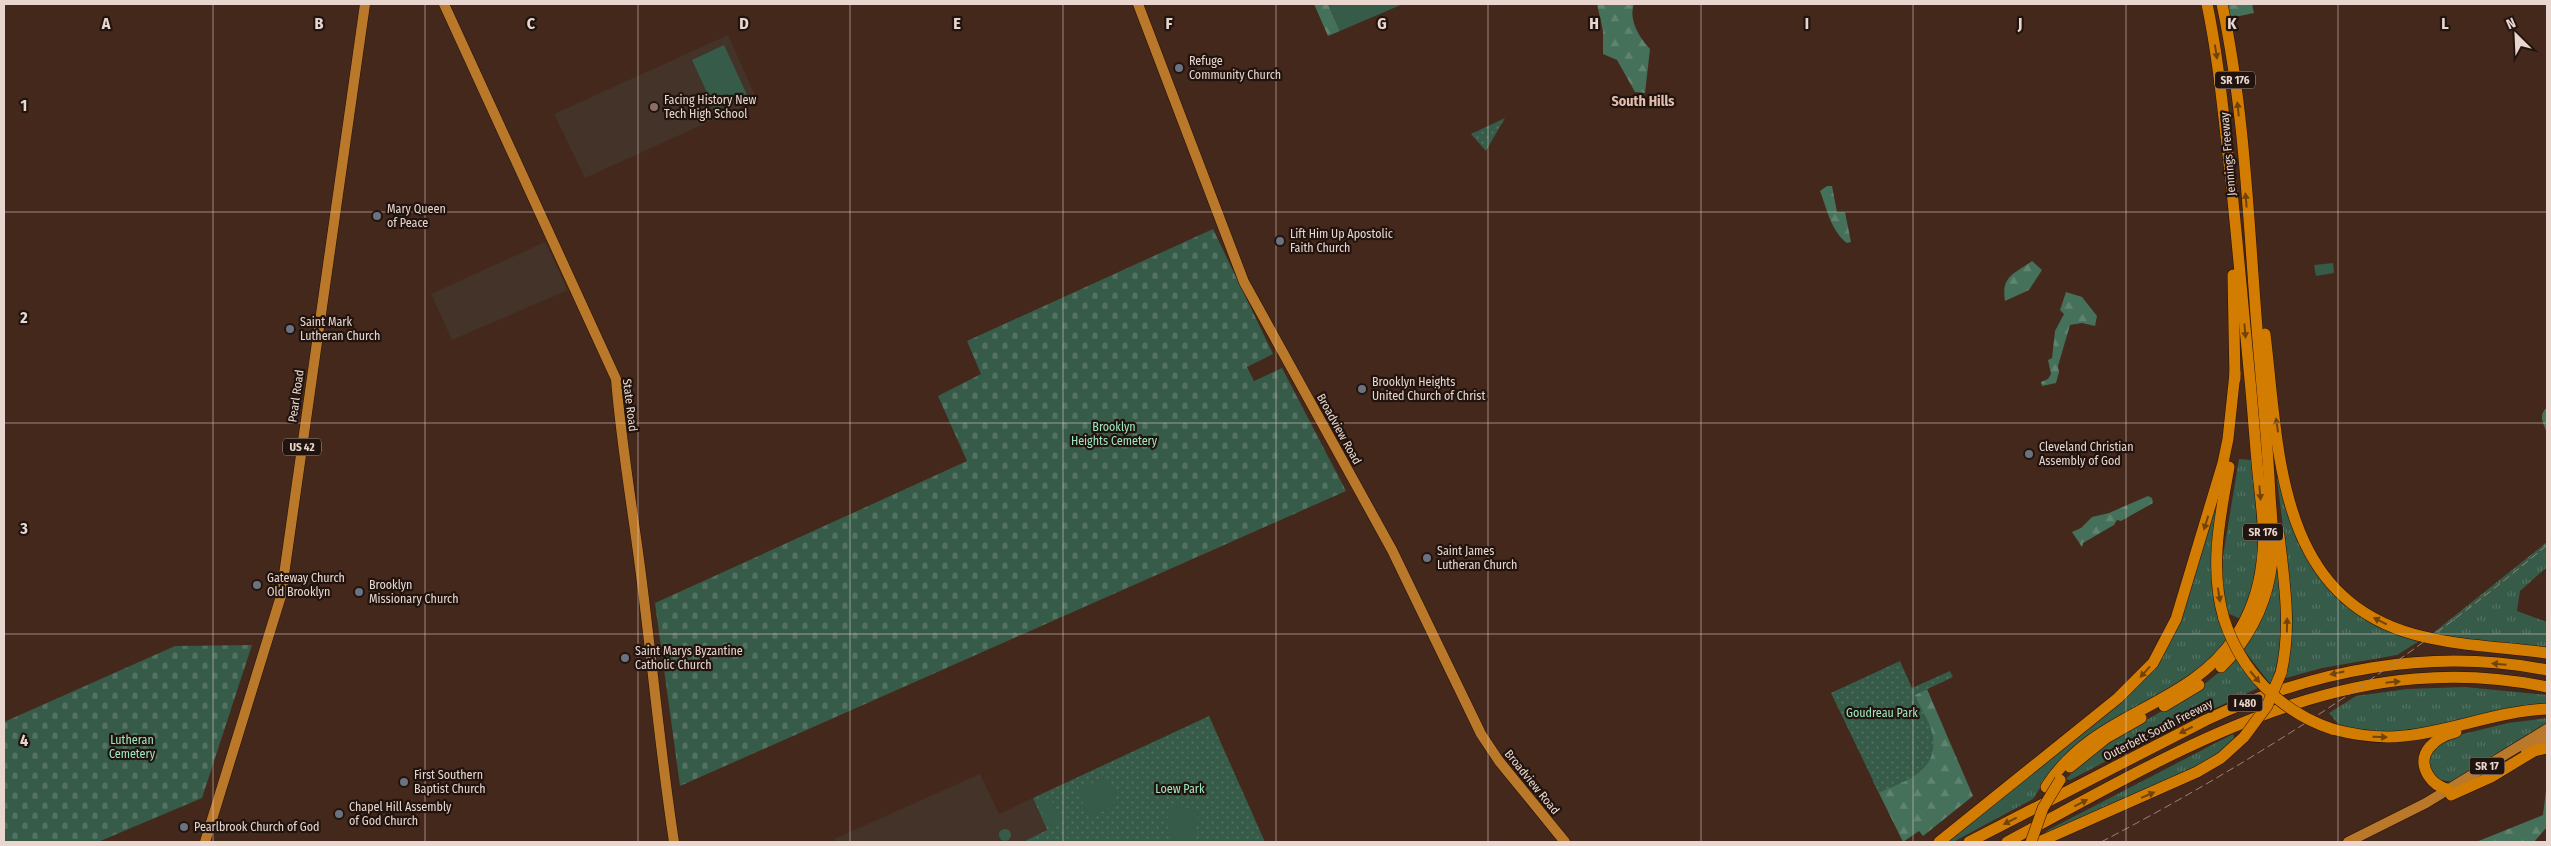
<svg xmlns="http://www.w3.org/2000/svg" width="2551" height="846" font-family="'Fira Sans Condensed',sans-serif">
<style>
.education{fill:#443329}
.grass{fill:url(#grass-tufts)}
.forest{fill:url(#forest-firs)}
.cemetery{fill:url(#cemetery-stones)}
.park{fill:url(#park-dots)}
.garden{fill:#365b48}
.lines{fill:none;stroke-linecap:round;stroke-linejoin:round}
.major-casing{stroke:#290f04;stroke-width:11}
.highway-casing{stroke:#290f04;stroke-width:12}
.major{stroke:#ba792a;stroke-width:10}
.highway{stroke:#d27c02;stroke-width:11}
.rail{stroke:#998277;stroke-width:1;stroke-dasharray:8 4;stroke-linecap:butt}
.highway-bridge-casing{stroke:#290f04;stroke-width:12;stroke-linecap:butt}
.highway-bridge{stroke:#d27c02;stroke-width:11}
.oneway{fill:#714309}
.grid{fill:none;stroke:#e9d6ce;stroke-width:1;stroke-opacity:0.55}
.worship-dot{fill:#6b7280;stroke:#21140f;stroke-width:2}
.education-dot{fill:#8d6e63;stroke:#21140f;stroke-width:2}
.labels{text-anchor:middle;stroke-width:4.5;stroke-linejoin:round;paint-order:stroke}
.shield{fill:#21140f;stroke:#ad9c95;stroke-width:1}
.shield-label{font-size:11px;font-weight:bold;fill:#e9d6ce}
.poi-label{font-size:12px;fill:#e9d6ce;stroke:#21140f;text-anchor:start}
.street-label{font-size:12px;fill:#e9d6ce;stroke:#21140f}
.park-label{font-size:12px;fill:#9ee6c0;stroke:#21140f}
.neighbourhood-label{font-size:14px;font-weight:bold;fill:#e2bdad;stroke:#21140f}
.grid-label{font-size:16px;text-anchor:middle;font-weight:bold;fill:#e9d6ce;stroke:#21140f;stroke-width:4.5;stroke-linejoin:round;paint-order:stroke}
</style>
<defs>
<pattern id="grass-tufts" width="24" height="20" patternUnits="userSpaceOnUse" patternTransform="scale(1.25)"><rect width="24" height="20" fill="#365b48"/><path d="M3 7l-1-3M5 7V3M7 7l1-3M15 17l-1-3M17 17v-4M19 17l1-3" fill="none" stroke="#537261"/></pattern>
<pattern id="forest-firs" width="22" height="20" patternUnits="userSpaceOnUse" patternTransform="scale(1.25)"><rect width="22" height="20" fill="#45705a"/><path d="M5 1l3.5 6h-7zM16 11l3.5 6h-7z" fill="#608470"/></pattern>
<pattern id="cemetery-stones" width="16" height="16" patternUnits="userSpaceOnUse" patternTransform="scale(1.25)"><rect width="16" height="16" fill="#365b48"/><path d="M2 7V4a2 2 0 0 1 4 0v3zM10 15v-3a2 2 0 0 1 4 0v3z" fill="#537261"/></pattern>
<pattern id="park-dots" width="8" height="8" patternUnits="userSpaceOnUse" patternTransform="scale(1.25)"><rect width="8" height="8" fill="#365b48"/><path d="M2 2h.1M6 6h.1" fill="none" stroke="#537261" stroke-width="1.8" stroke-linecap="round"/></pattern>
</defs>
<rect width="100%" height="100%" fill="#44281b"/>
<g class="education">
<path d="M728,35L757,100L585,178L554,114Z"/>
<path d="M545,242L568,290L452,340L431,294Z"/>
<path d="M980,774L999,814L1033,798L1047,831L1023,842H835L834,839Z"/>
</g>
<g class="grass">
<path d="M2239,459L2252,460L2257,524V566L2253,588L2241,619L2227,613L2223,591V556Z"/>
<path d="M2277,479H2280L2297,541L2320,579L2335,595L2421,640L2397,655L2322,668L2282,679L2290,583Z"/>
<path d="M2218,490C2213,547 2206,587 2227,642L2192,675L2092,733L2066,754L2049,774L2033,799L1953,842H1942L2164,653Z"/>
<path d="M2547,542V567L2520,591L2517,611L2547,622V653L2428,637Z"/>
<path d="M2279,555L2284,636L2271,685L2243,649Z"/>
<path d="M2235,657L2258,688L2141,743L2070,780L2066,779C2114,727 2186,709 2235,657Z"/>
<path d="M2465,687L2547,695V707C2504,714 2375,747 2339,724C2336,722 2332,716 2329,713L2356,696L2407,689Z"/>
<path d="M2547,718V724L2452,782L2435,779L2429,769V753L2443,739L2508,723Z"/>
<path d="M2233,734L2235,739L2211,760L2042,835L2050,829Z"/>
<circle cx="1005" cy="835" r="6"/>
</g>
<g class="forest">
<path d="M1314,4H1328L1340,31L1328,36Z"/>
<path d="M1597,4H1634C1628,20 1640,38 1650,49L1645,93L1635,92L1617,60L1603,54V31Z"/>
<path d="M2222,4H2252L2254,13L2225,19Z"/>
<path d="M1827,186H1832L1837,212H1845L1851,242L1847,243C1831,231 1827,209 1820,191Z"/>
<path d="M2032,261L2042,270L2029,290L2005,301C2001,276 2014,274 2032,261Z"/>
<path d="M2066,292L2082,297L2097,316L2095,326L2082,323L2070,325L2058,366L2059,372L2056,383L2042,386L2041,382L2048,379L2051,374L2048,360L2052,358L2055,331L2064,314L2060,310Z"/>
<path d="M2547,407V433C2543,422 2538,416 2547,407Z"/>
<path d="M2148,496L2152,498L2153,503L2121,521L2117,520L2114,525L2083,543L2082,547L2072,532L2081,528L2092,517L2109,513Z"/>
<path d="M1927,689L1973,796L1923,836L1919,831L1903,842L1873,781L1912,696Z"/>
<path d="M2547,782V827L2534,842H2476L2543,815Z"/>
</g>
<g class="cemetery">
<path d="M1213,229L1273,354L1247,367L1254,381L1282,368L1346,491L680,786L655,603L967,461L938,396L981,374L967,341Z"/>
<path d="M252,645L202,798L98,842H4V722L175,646Z"/>
</g>
<g class="park">
<path d="M1505,118L1487,149L1486,151L1471,134Z"/>
<path d="M1900,661L1912,688L1950,671L1953,677L1915,695C1920,708 1932,724 1933,738C1937,773 1904,781 1879,793L1831,693Z"/>
<path d="M1209,716L1265,842H1023L1047,830L1033,798Z"/>
</g>
<g class="garden">
<path d="M1328,4H1403L1340,31Z"/>
<path d="M724,45L747,95L715,110L692,60Z"/>
<path d="M2333,263L2334,273L2316,276L2314,265Z"/>
<path d="M1106,778L1115,793L1113,805C1089,821 1088,815 1078,792L1082,787Z"/>
<path d="M1050,797L1062,823L1050,829L1038,803Z"/>
<path d="M1174,802L1199,814L1191,842H1180C1165,832 1164,816 1174,802Z"/>
</g>
<g class="lines">
<defs>
<g id="major">
<path d="M444,4L616,379C621,442 632,505 640,567C652,659 660,751 674,842"/>
<path d="M1138,4L1244,282L1392,550L1481,734L1499,761L1565,842"/>
<path d="M2526,751L2547,738"/>
<path d="M205,842L281,596L365,4"/>
<path d="M2348,842L2426,803L2547,729"/>
</g>
<g id="highway">
<path d="M2233,275L2235,379"/>
<path d="M2265,334C2279,449 2276,596 2413,634C2456,646 2503,647 2547,653"/>
<path d="M2279,535C2284,582 2292,626 2281,673"/>
<path d="M2224,619C2209,568 2220,517 2229,467"/>
<path d="M2221,667C2246,643 2264,609 2270,575C2275,548 2272,522 2270,496C2268,452 2264,408 2260,364C2249,244 2247,122 2222,4"/>
<path d="M2164,706L2199,685"/>
<path d="M2332,729C2355,735 2379,739 2404,736C2452,731 2498,711 2547,709"/>
<path d="M2070,767L2106,738L2141,718"/>
<path d="M2046,787C2095,710 2187,709 2235,637C2250,615 2259,589 2262,562C2266,533 2261,503 2258,473C2255,442 2253,411 2250,380C2243,308 2237,235 2229,163C2223,110 2218,56 2207,4"/>
<path d="M2447,789C2439,787 2433,783 2428,775C2415,753 2436,737 2456,732"/>
<path d="M2451,795L2491,777L2534,751L2547,748"/>
<path d="M1939,842L2118,698L2153,663L2176,619L2223,463L2228,439L2235,373"/>
<path d="M1969,842L2206,720C2313,670 2430,647 2547,670"/>
<path d="M2007,842C2178,751 2344,644 2547,687"/>
<path d="M2039,842L2197,772L2221,758L2244,737"/>
</g>
</defs>
<use href="#major" class="major-casing"/>
<use href="#highway" class="highway-casing"/>
<use href="#major" class="major"/>
<use href="#highway" class="highway"/>
<path class="rail" d="M2101,842C2255,762 2415,657 2547,545"/>
<defs>
<g id="highway-bridge">
<path d="M2224,619C2241,671 2279,711 2332,729"/>
<path d="M2244,737L2267,706L2281,673"/>
<path d="M2031,842L2043,808L2060,780"/>
</g>
</defs>
<use href="#highway-bridge" class="highway-bridge-casing"/>
<use href="#highway-bridge" class="highway-bridge"/>
</g>
<defs><path id="oneway-solid" d="M-6-.8H1V-3.2L6.5 0L1 3.2V.8H-6Z" transform="scale(1.25)"/></defs>
<g class="oneway">
<use href="#oneway-solid" transform="translate(2216 52) rotate(81)"/>
<use href="#oneway-solid" transform="translate(2238 109) rotate(-96)"/>
<use href="#oneway-solid" transform="translate(2246 200) rotate(-95)"/>
<use href="#oneway-solid" transform="translate(2245 331) rotate(85)"/>
<use href="#oneway-solid" transform="translate(2277 425) rotate(-98)"/>
<use href="#oneway-solid" transform="translate(2260 493) rotate(85)"/>
<use href="#oneway-solid" transform="translate(2206 523) rotate(107)"/>
<use href="#oneway-solid" transform="translate(2219 595) rotate(81)"/>
<use href="#oneway-solid" transform="translate(2380 621) rotate(-153)"/>
<use href="#oneway-solid" transform="translate(2287 625) rotate(-89)"/>
<use href="#oneway-solid" transform="translate(2499 664) rotate(-175)"/>
<use href="#oneway-solid" transform="translate(2145 672) rotate(132)"/>
<use href="#oneway-solid" transform="translate(2337 673) rotate(168)"/>
<use href="#oneway-solid" transform="translate(2255 677) rotate(50)"/>
<use href="#oneway-solid" transform="translate(2393 682) rotate(-6)"/>
<use href="#oneway-solid" transform="translate(2186 730) rotate(153)"/>
<use href="#oneway-solid" transform="translate(2380 737) rotate(2)"/>
<use href="#oneway-solid" transform="translate(2148 795) rotate(-23)"/>
<use href="#oneway-solid" transform="translate(2081 803) rotate(-27)"/>
<use href="#oneway-solid" transform="translate(2010 821) rotate(153)"/>
</g>
<path class="grid" d="M213,4V842M425,4V842M638,4V842M850,4V842M1063,4V842M1276,4V842M1488,4V842M1701,4V842M1913,4V842M2126,4V842M2338,4V842M4,212H2547M4,423H2547M4,634H2547"/>
<g class="worship-dot">
<circle cx="1179" cy="68" r="5"/>
<circle cx="377" cy="216" r="5"/>
<circle cx="1280" cy="241" r="5"/>
<circle cx="290" cy="329" r="5"/>
<circle cx="1362" cy="389" r="5"/>
<circle cx="2029" cy="454" r="5"/>
<circle cx="1427" cy="558" r="5"/>
<circle cx="257" cy="585" r="5"/>
<circle cx="359" cy="592" r="5"/>
<circle cx="625" cy="658" r="5"/>
<circle cx="404" cy="782" r="5"/>
<circle cx="339" cy="814" r="5"/>
<circle cx="184" cy="827" r="5"/>
</g>
<circle class="education-dot" cx="654" cy="107" r="5"/>
<g class="labels">
<g class="shield">
<rect x="2215" y="71.5" width="40" height="17" rx="4"/>
<rect x="283" y="438.5" width="38" height="17" rx="4"/>
<rect x="2243" y="523.5" width="40" height="17" rx="4"/>
<rect x="2227.5" y="694.5" width="35" height="17" rx="4"/>
<rect x="2469.5" y="757.5" width="35" height="17" rx="4"/>
</g>
<g class="shield-label">
<text x="2235" y="84">SR 176</text>
<text x="302" y="451">US 42</text>
<text x="2263" y="536">SR 176</text>
<text x="2245" y="707">I 480</text>
<text x="2487" y="770">SR 17</text>
</g>
<g class="poi-label">
<text x="1189" y="65">Refuge<tspan x="1189" dy="14">Community Church</tspan></text>
<text x="664" y="104">Facing History New<tspan x="664" dy="14">Tech High School</tspan></text>
<text x="387" y="213">Mary Queen<tspan x="387" dy="14">of Peace</tspan></text>
<text x="1290" y="238">Lift Him Up Apostolic<tspan x="1290" dy="14">Faith Church</tspan></text>
<text x="300" y="326">Saint Mark<tspan x="300" dy="14">Lutheran Church</tspan></text>
<text x="1372" y="386">Brooklyn Heights<tspan x="1372" dy="14">United Church of Christ</tspan></text>
<text x="2039" y="451">Cleveland Christian<tspan x="2039" dy="14">Assembly of God</tspan></text>
<text x="1437" y="555">Saint James<tspan x="1437" dy="14">Lutheran Church</tspan></text>
<text x="267" y="582">Gateway Church<tspan x="267" dy="14">Old Brooklyn</tspan></text>
<text x="369" y="589">Brooklyn<tspan x="369" dy="14">Missionary Church</tspan></text>
<text x="635" y="655">Saint Marys Byzantine<tspan x="635" dy="14">Catholic Church</tspan></text>
<text x="414" y="779">First Southern<tspan x="414" dy="14">Baptist Church</tspan></text>
<text x="349" y="811">Chapel Hill Assembly<tspan x="349" dy="14">of God Church</tspan></text>
<text x="194" y="831">Pearlbrook Church of God</text>
</g>
<g class="street-label">
<text transform="translate(2228 154) rotate(-95)" y="4">Jennings Freeway</text>
<text transform="translate(296 396) rotate(-82)" y="4">Pearl Road</text>
<text transform="translate(630 405) rotate(83)" y="4">State Road</text>
<text transform="translate(1339 429) rotate(61)" y="4">Broadview Road</text>
<text transform="translate(2158 730) rotate(-27)" y="4">Outerbelt South Freeway</text>
<text transform="translate(1532 782) rotate(51)" y="4">Broadview Road</text>
</g>
<g class="park-label">
<text x="1114" y="431">Brooklyn<tspan x="1114" dy="14">Heights Cemetery</tspan></text>
<text x="1882" y="717">Goudreau Park</text>
<text x="132" y="744">Lutheran<tspan x="132" dy="14">Cemetery</tspan></text>
<text x="1180" y="793">Loew Park</text>
</g>
<g class="neighbourhood-label">
<text x="1643" y="106">South Hills</text>
</g>
</g>
<g class="grid-label">
<text x="106" y="29">A</text>
<text x="319" y="29">B</text>
<text x="531" y="29">C</text>
<text x="744" y="29">D</text>
<text x="957" y="29">E</text>
<text x="1169" y="29">F</text>
<text x="1382" y="29">G</text>
<text x="1594" y="29">H</text>
<text x="1807" y="29">I</text>
<text x="2020" y="29">J</text>
<text x="2232" y="29">K</text>
<text x="2445" y="29">L</text>
<text x="24" y="111">1</text>
<text x="24" y="323">2</text>
<text x="24" y="534">3</text>
<text x="24" y="746">4</text>
</g>
<rect width="2551" height="846" fill="none" stroke="#e9d6ce" stroke-width="10"/>
<g transform="translate(2516 35) rotate(336)" stroke="#21140f" stroke-width="4" paint-order="stroke">
<path d="M0-4L9 19L0 12L-9 19Z" fill="#e9d6ce"/>
<text y="-8" font-size="14" font-weight="bold" text-anchor="middle" fill="#e9d6ce">N</text>
</g>
</svg>
